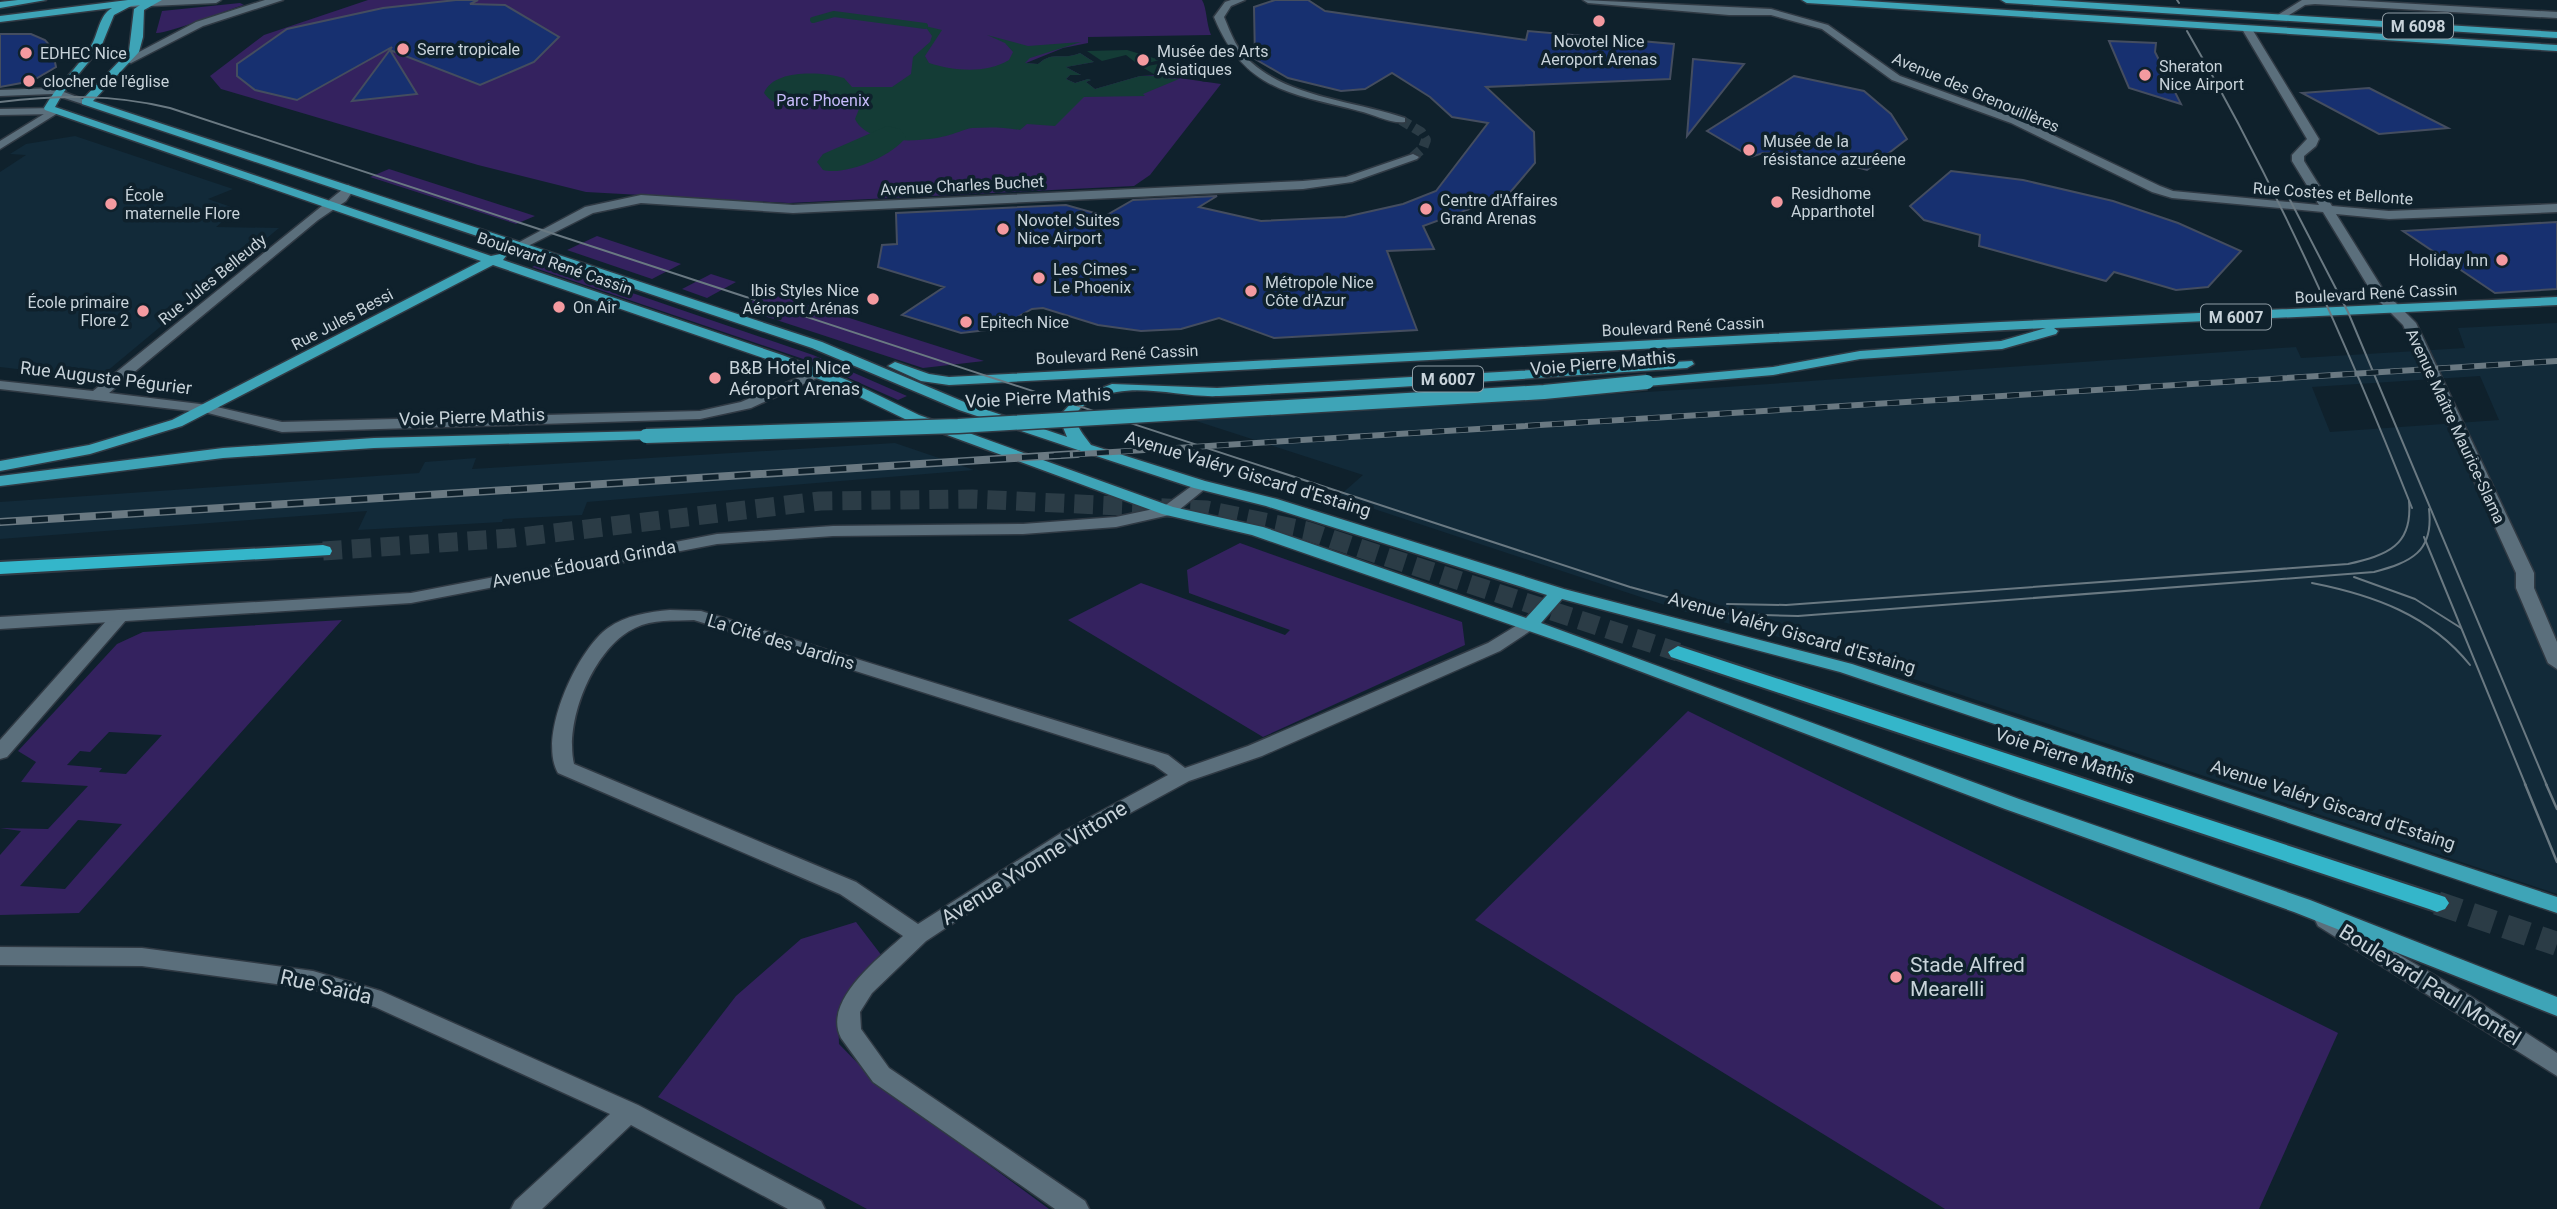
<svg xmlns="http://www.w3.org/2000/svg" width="2557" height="1209" font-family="Roboto,sans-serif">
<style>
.built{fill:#122a39;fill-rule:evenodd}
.green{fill:#34225f;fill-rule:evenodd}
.water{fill:#143c36}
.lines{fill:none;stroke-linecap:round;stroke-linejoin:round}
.stream{stroke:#143c36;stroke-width:6}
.river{fill:#143c36;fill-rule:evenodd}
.building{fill:#173070;stroke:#444d5f;stroke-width:2}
.minor-tunnel{stroke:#2b3c46;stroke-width:10;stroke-dasharray:10 5;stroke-linecap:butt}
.trunk-tunnel-far1{stroke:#2b3c46;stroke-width:19;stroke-dasharray:19 10;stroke-linecap:butt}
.trunk-tunnel{stroke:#2b3c46;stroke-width:24;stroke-dasharray:24 12;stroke-linecap:butt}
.minor-casing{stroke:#303a44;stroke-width:3}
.tertiary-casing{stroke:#303a44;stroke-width:3}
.secondary-casing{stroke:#303a44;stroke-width:3}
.primary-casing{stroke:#303a44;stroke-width:3}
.trunk-casing{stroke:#303a44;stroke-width:4}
.minor{fill:#5b6f7c;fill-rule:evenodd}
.tertiary{fill:#5b6f7c;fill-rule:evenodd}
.secondary{fill:#5b6f7c;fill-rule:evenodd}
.primary{fill:#3ea4b7;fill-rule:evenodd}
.trunk{fill:#34b6ca;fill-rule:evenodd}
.tram-far1{stroke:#6a7982;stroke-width:2}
.tram{stroke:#6a7982;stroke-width:2.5}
.rail-far1-casing{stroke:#6a7982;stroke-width:6}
.rail-casing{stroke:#6a7982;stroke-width:8}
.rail-far1{stroke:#0f212c;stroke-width:4.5;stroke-dasharray:12;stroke-linecap:butt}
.rail{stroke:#0f212c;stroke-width:5;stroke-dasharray:16;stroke-linecap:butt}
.primary-bridge-casing{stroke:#303a44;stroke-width:17;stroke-linecap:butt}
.primary-bridge{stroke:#3ea4b7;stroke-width:14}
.poi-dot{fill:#f49aa0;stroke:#0f212c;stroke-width:2.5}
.labels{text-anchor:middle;stroke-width:7;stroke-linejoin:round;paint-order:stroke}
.shield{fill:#0f212c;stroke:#909ea6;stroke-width:2}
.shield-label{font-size:16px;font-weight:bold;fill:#c8d3da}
.far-poi-label{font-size:16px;fill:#c8d3da;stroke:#0f212c;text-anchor:start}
.far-street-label{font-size:16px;fill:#c8d3da;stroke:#0f212c}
.far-park-label{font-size:16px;fill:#c6baf9;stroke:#0f212c}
.street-label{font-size:18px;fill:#c8d3da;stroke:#0f212c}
.poi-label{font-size:18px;fill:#c8d3da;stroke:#0f212c;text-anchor:start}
.near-street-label{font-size:21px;fill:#c8d3da;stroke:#0f212c}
.near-poi-label{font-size:21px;fill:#c8d3da;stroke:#0f212c;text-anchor:start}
</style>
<rect width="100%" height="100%" fill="#0f212c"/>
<g class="built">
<path d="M75,136L233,189L208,199L237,209L216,227L279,228L106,372L84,377L0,367V172L26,155L10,154L26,144Z"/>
<path d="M2557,323V894L1830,651L1686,612L1338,497L1363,475L1193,420L1711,388L2296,347L2301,358L2465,348L2458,328ZM2480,376L2499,420L2330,432L2312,387Z"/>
<path d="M895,443L974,470L587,502L582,515L503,519L502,522L358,530L367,511L0,539V502L419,473L425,462L476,458L472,469Z"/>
</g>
<g class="green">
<path d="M368,0H1202C1207,8 1206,23 1211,35L1088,37V43L1063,48L1026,63L1038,64C1054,50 1061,61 1080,53L1094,62L1066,67L1081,75H1070L1066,79L1075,83L1088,79L1091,80L1086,82L1095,89L1140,76L1158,75L1221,84L1150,175L1134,186L789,203L586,192L478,165L221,89L210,76L264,35Z"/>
<path d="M240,3L244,5C226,10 168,34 156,33L162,11Z"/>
<path d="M389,169L535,216L516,224L370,177Z"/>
<path d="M597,236L681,264L652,279L567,250Z"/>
<path d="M542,262L813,355L907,396L898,400L815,363L532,267Z"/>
<path d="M711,274L736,282L707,298L682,289Z"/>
<path d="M768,292L984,361L923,368L740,308Z"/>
<path d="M1240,543L1462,622L1465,645L1263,737L1068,620L1141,583L1285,635L1290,630L1189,593L1187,570Z"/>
<path d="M342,620L79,913L0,915V855L21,831L0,828L48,829L88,786L21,782L36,762L18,751L117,644L143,632ZM109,732L162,735L126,774L99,772L102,768L67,765L80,751L90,752ZM78,820L122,824L65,889L20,886Z"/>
<path d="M1688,711L2338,1033L2259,1209H1945L1475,920Z"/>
<path d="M856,922L882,956L838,1010L839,1044L875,1081L1049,1209H867L658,1097L736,996L801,939Z"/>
</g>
<g class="water">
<path d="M925,26L942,30L925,56L929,63C955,71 985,74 1009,60L1013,52L1005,43L987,35L1028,46L1081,42L1030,58L1025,63L1038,64C1054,50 1061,61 1080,53L1094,62L1066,67L1081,75H1070L1066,79L1075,83L1088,79L1091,80L1086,82L1095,89L1140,76H1157L1142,67L1164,63L1169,72L1163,78L1179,79L1143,94L1145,96L1084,97L1055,126L1027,124L1020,130C1003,127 989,127 972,128C964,129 955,134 946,136C922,142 868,146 855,119L859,109L840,103L844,100C821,93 783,120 764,93C774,68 824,72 844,78L852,87H892L911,74L913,57L930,42L932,36Z"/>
<path d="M1127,50L1160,60L1139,65L1126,55L1102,61L1087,51Z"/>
</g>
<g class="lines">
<path class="stream" d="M813,20L834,14L925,26"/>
<path class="river" d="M887,126L900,129L906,137C893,156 846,176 823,170L817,162L823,154Z"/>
</g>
<g class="building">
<path d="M456,0H478L470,4L505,5L559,37L534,62L480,85L390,50L417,94L352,101L392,47L297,100L255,90L237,76V64L287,29L383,8Z"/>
<path d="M1308,0L1325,11L1526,40L1528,31L1674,44L1670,79L1486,87L1534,132L1535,163L1508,195L1423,226L1434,249L1387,251L1417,330L1274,338L1219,318L1181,329L1141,331L1098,325L1043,308L1032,309L996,329L961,333L902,315L944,287L878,267L882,245L897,244L896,213L1066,205L1105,216L1133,200L1217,196L1199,207L1261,221L1345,217L1403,204L1436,191L1488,123L1452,117L1430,97L1392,73L1365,89L1341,91L1288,78L1255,59L1254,7L1275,0Z"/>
<path d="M0,34H31L45,40L52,48L56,67L32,81L0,87Z"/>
<path d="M2109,41L2156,43L2155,52L2181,104L2129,88Z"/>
<path d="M1693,59L1744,64L1687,136Z"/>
<path d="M1794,76L1864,91L1891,114L1907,139L1867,170L1807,154L1763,153L1751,157L1707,131Z"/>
<path d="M2369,88L2448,128L2379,134L2302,93Z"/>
<path d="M1951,171L2023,180L2113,201L2178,223L2241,251L2208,287L2176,290L2114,272L2106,281L1979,246L1980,235L1924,220L1910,206Z"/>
<path d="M2557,222V289L2495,293L2403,231Z"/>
</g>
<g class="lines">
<path class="minor-tunnel" d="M1401,120L1421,132L1426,140L1423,148L1413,157"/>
<path class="trunk-tunnel-far1" d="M323,551L512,538L820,501L972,499L1207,510L1307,531L1678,652"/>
<path class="trunk-tunnel" d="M2437,903L2557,944"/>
<defs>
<g id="minor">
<path d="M221,0L216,3L129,7L124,4L155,0Z"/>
<path d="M265,0H283L203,26L131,63L122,61L196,22Z"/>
<path d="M1231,0H1245L1231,6L1224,17C1231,34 1237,51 1252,63C1292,98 1356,101 1405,118V122C1391,124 1373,114 1359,111C1289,93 1244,90 1214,17L1225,2Z"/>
<path d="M1583,0L1771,9L1828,25L1900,76L2019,119L2160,186L2173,191L2319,205L2292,161V155L2307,139L2242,29L2247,26L2252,29L2319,139L2316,146L2304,156V161L2332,206L2389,211L2557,204V212L2389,219L2336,214L2384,291L2416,323L2534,573V588L2557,642V669L2548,663L2516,588V573L2403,325L2374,296L2323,212L2172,198L2152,192L2011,123L1892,80L1822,29L1771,15H1729L1588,3Z"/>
<path d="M52,109L61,111L0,149V141Z"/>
<path d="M1413,154L1419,157L1417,159L1352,182L1303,189L793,213L641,203L593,213L522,249L512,246L585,207L641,195L793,205L1303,181L1346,177Z"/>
<path d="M348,185L354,189L346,201L318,220L109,393L208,405L282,422L700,411L741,402L814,371L819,370L826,374L751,408L700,419L282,432L208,413L0,389V381L93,391Z"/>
<path d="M121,610L127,611L130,615L127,619L7,757L0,759V740L115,611Z"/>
<path d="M670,610L701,611L1168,755L1185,768L1248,746L1488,643L1524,621L1530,619L1539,625L1500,651L1262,756L1189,781L1075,843L926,941L872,993L860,1012L861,1029L889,1068L1085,1201L1089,1209H1055L873,1082L841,1038C822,1001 879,958 903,936L840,894L558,773C537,737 577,650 608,628C626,615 649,612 670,610ZM694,620L1154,765L1168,775L1061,833L918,924L856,882L574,764C564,721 594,647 635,628C653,619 674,621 694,620Z"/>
<path d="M0,947L142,948L313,971L381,991L638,1105L821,1201L825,1209H788L631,1125L542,1209H511L515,1201L610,1114L375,1007L313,989L142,966L0,965Z"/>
</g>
<path id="tertiary" d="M2346,0L2557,12V18L2315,4L2305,5L2281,20L2273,18L2302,0Z"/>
<g id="secondary">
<path d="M53,88L91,102L86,105L52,94L0,96V90Z"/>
<path d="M0,109L56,108L61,111L56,114L0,115Z"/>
<path d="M1200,480L1206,482L1208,485L1206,488L1174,514L1116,527L1023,534L833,536L717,544L411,603L0,629V617L411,593L717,534L833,526L1023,524L1116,517L1163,507Z"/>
<path d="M2326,912L2470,996L2557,1053V1076L2318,926L2315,920L2318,914Z"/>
</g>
<g id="primary">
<path d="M18,0H46L0,8V2Z"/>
<path d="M128,0H162L144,10L143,37L139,52L93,101L822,342L969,404L1067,437L1060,420L1062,413L1076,398L1112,384L1217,388L1692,361L1694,364L1687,368C1531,378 1375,390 1219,396C1181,398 1134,381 1097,398C1066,412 1074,423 1091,445L1205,481L1277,499L1564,589L1852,664L2557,897V913L1840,672L1562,599L1541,623L2019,799L2310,900L2557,997V1016L2294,912L2005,809L1581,649L1252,535L1162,514L909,421L837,386L772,361L493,265L182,426L90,454L0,471V461L89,445L172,420L481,261L45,110L44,108C57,85 77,69 91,46C98,35 99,15 112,8L0,22V16ZM140,5L134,9L129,51L82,100V104L812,348L959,410L1084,452L1194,488L1266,506L1547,595L1526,618L1263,527L1173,507L919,415L847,380L782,355L503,260L506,256L505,253L491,256L55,107L63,93L101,47L114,15L131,6Z"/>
<path d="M1802,0H1851L2557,45V51L1807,3Z"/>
<path d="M2001,0H2050L2557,32V38L2006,3Z"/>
<path d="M2557,297V305L2054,328L2058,331L2056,334L2002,349L1860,359L1773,375L1647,386L1642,385V379L1773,367L1860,351L2001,341L2046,328L949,385L921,381L888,366L895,362L929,374L949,377L2000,322Z"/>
<path d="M646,431L654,436L651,439L374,448L223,458L0,486V476L223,448L374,438Z"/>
</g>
<g id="trunk">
<path d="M323,545L330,547L332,551L330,555L0,574V562Z"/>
<path d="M1678,646L2445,897L2449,903L2445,909L2437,912L2429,909L1671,657L1668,652Z"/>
</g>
</defs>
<use href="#minor" class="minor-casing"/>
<use href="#tertiary" class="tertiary-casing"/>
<use href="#secondary" class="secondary-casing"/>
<use href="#primary" class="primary-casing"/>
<use href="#trunk" class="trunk-casing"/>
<use href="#minor" class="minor"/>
<use href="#tertiary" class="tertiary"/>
<use href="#secondary" class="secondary"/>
<use href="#primary" class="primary"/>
<use href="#trunk" class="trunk"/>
<g class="tram-far1">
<path d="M2177,0L2179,3"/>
<path d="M2187,31C2276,184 2347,344 2412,508"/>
<path d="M0,102C58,95 113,94 170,108L1630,587L1730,614L1798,616L2374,572C2411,562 2434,552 2429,509"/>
<path d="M2289,198L2348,312L2547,786"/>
<path d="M2424,537L2526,786"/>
<path d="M2354,577L2415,599L2461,628"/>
<path d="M2312,583C2373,595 2430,615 2470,665"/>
<path d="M1727,604L1786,605L2348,564C2387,555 2413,546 2409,501"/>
</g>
<g class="tram">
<path d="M2525,784L2557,862"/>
<path d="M2546,784L2557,809"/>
</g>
<defs>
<path id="rail-far1" d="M1049,456L2557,361"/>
<path id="rail" d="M0,522L1077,454"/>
</defs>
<use href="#rail-far1" class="rail-far1-casing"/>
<use href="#rail" class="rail-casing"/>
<use href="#rail-far1" class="rail-far1"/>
<use href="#rail" class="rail"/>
<defs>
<path id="primary-bridge" d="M646,436L958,426L1544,392L1647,382"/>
</defs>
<use href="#primary-bridge" class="primary-bridge-casing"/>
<use href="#primary-bridge" class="primary-bridge"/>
</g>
<g class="poi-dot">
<circle cx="1599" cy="21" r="7"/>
<circle cx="403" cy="49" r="7"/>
<circle cx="26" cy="53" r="7"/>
<circle cx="1143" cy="60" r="7"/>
<circle cx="2145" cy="75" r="7"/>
<circle cx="29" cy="81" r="7"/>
<circle cx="1749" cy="150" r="7"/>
<circle cx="1777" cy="202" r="7"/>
<circle cx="111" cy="204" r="7"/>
<circle cx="1426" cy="209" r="7"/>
<circle cx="1003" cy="229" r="7"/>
<circle cx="2502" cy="260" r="7"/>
<circle cx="1039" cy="278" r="7"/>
<circle cx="1251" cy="291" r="7"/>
<circle cx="873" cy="299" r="7"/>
<circle cx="559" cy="307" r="7"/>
<circle cx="143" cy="311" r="7"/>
<circle cx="966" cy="322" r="7"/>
<circle cx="715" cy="378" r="7"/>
<circle cx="1896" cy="977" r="7"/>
</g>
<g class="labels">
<g class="shield">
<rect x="2383" y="13.5" width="70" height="25" rx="5"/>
<rect x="2201" y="304.5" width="70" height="25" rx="5"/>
<rect x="1413" y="366.5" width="70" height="25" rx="5"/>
</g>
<g class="shield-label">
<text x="2418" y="32">M 6098</text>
<text x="2236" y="323">M 6007</text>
<text x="1448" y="385">M 6007</text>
</g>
<g class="far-poi-label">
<text x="1599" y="47" text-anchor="middle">Novotel Nice<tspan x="1599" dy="18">Aeroport Arenas</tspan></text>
<text x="417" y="55">Serre tropicale</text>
<text x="1157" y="57">Musée des Arts<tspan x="1157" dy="18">Asiatiques</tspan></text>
<text x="40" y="59">EDHEC Nice</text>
<text x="2159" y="72">Sheraton<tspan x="2159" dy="18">Nice Airport</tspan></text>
<text x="43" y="87">clocher de l'église</text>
<text x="1763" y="147">Musée de la<tspan x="1763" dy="18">résistance azuréene</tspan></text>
<text x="1791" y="199">Residhome<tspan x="1791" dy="18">Apparthotel</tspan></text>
<text x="125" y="201">École<tspan x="125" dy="18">maternelle Flore</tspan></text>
<text x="1440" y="206">Centre d'Affaires<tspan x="1440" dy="18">Grand Arenas</tspan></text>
<text x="1017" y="226">Novotel Suites<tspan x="1017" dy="18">Nice Airport</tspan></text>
<text x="2488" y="266" text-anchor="end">Holiday Inn</text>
<text x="1053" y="275">Les Cimes -<tspan x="1053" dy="18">Le Phoenix</tspan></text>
<text x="1265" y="288">Métropole Nice<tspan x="1265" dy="18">Côte d'Azur</tspan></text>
<text x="859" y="296" text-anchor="end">Ibis Styles Nice<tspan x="859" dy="18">Aéroport Arénas</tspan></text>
<text x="129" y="308" text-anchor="end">École primaire<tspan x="129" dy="18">Flore 2</tspan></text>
<text x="573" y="313">On Air</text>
<text x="980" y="328">Epitech Nice</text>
</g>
<g class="far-street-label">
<text transform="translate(1976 92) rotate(23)" y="6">Avenue des Grenouillères</text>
<text transform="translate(962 185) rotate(-3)" y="6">Avenue Charles Buchet</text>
<text transform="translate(2333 193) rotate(4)" y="6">Rue Costes et Bellonte</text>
<text transform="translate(555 263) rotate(19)" y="6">Boulevard René Cassin</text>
<text transform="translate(212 279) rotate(-39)" y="6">Rue Jules Belleudy</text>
<text transform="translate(2376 293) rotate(-3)" y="6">Boulevard René Cassin</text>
<text transform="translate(342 319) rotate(-28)" y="6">Rue Jules Bessi</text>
<text transform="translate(1683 326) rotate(-3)" y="6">Boulevard René Cassin</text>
<text transform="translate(1117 354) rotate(-3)" y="6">Boulevard René Cassin</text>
<text transform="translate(2456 426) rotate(65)" y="6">Avenue Maître Maurice-Slama</text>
</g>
<g class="far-park-label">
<text x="823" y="106">Parc Phoenix</text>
</g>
<g class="street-label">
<text transform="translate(1603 363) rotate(-5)" y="6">Voie Pierre Mathis</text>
<text transform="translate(106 378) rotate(7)" y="6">Rue Auguste Pégurier</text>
<text transform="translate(1038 398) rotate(-3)" y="6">Voie Pierre Mathis</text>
<text transform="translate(472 417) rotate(-2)" y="6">Voie Pierre Mathis</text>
<text transform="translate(1248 474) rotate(17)" y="6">Avenue Valéry Giscard d'Estaing</text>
<text transform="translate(584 564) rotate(-11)" y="6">Avenue Édouard Grinda</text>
<text transform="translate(1792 633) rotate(16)" y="6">Avenue Valéry Giscard d'Estaing</text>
<text transform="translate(781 642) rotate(17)" y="6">La Cité des Jardins</text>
<text transform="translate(2065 756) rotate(18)" y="6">Voie Pierre Mathis</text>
<text transform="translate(2333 805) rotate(18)" y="6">Avenue Valéry Giscard d'Estaing</text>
</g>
<g class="poi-label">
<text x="729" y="374">B&amp;B Hotel Nice<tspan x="729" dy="21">Aéroport Arenas</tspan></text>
</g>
<g class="near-street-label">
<text transform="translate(1034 863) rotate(-32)" y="7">Avenue Yvonne Vittone</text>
<text transform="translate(2430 985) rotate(32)" y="7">Boulevard Paul Montel</text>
<text transform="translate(326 987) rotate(13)" y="7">Rue Saïda</text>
</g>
<g class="near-poi-label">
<text x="1910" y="972">Stade Alfred<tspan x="1910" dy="24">Mearelli</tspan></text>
</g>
</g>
</svg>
